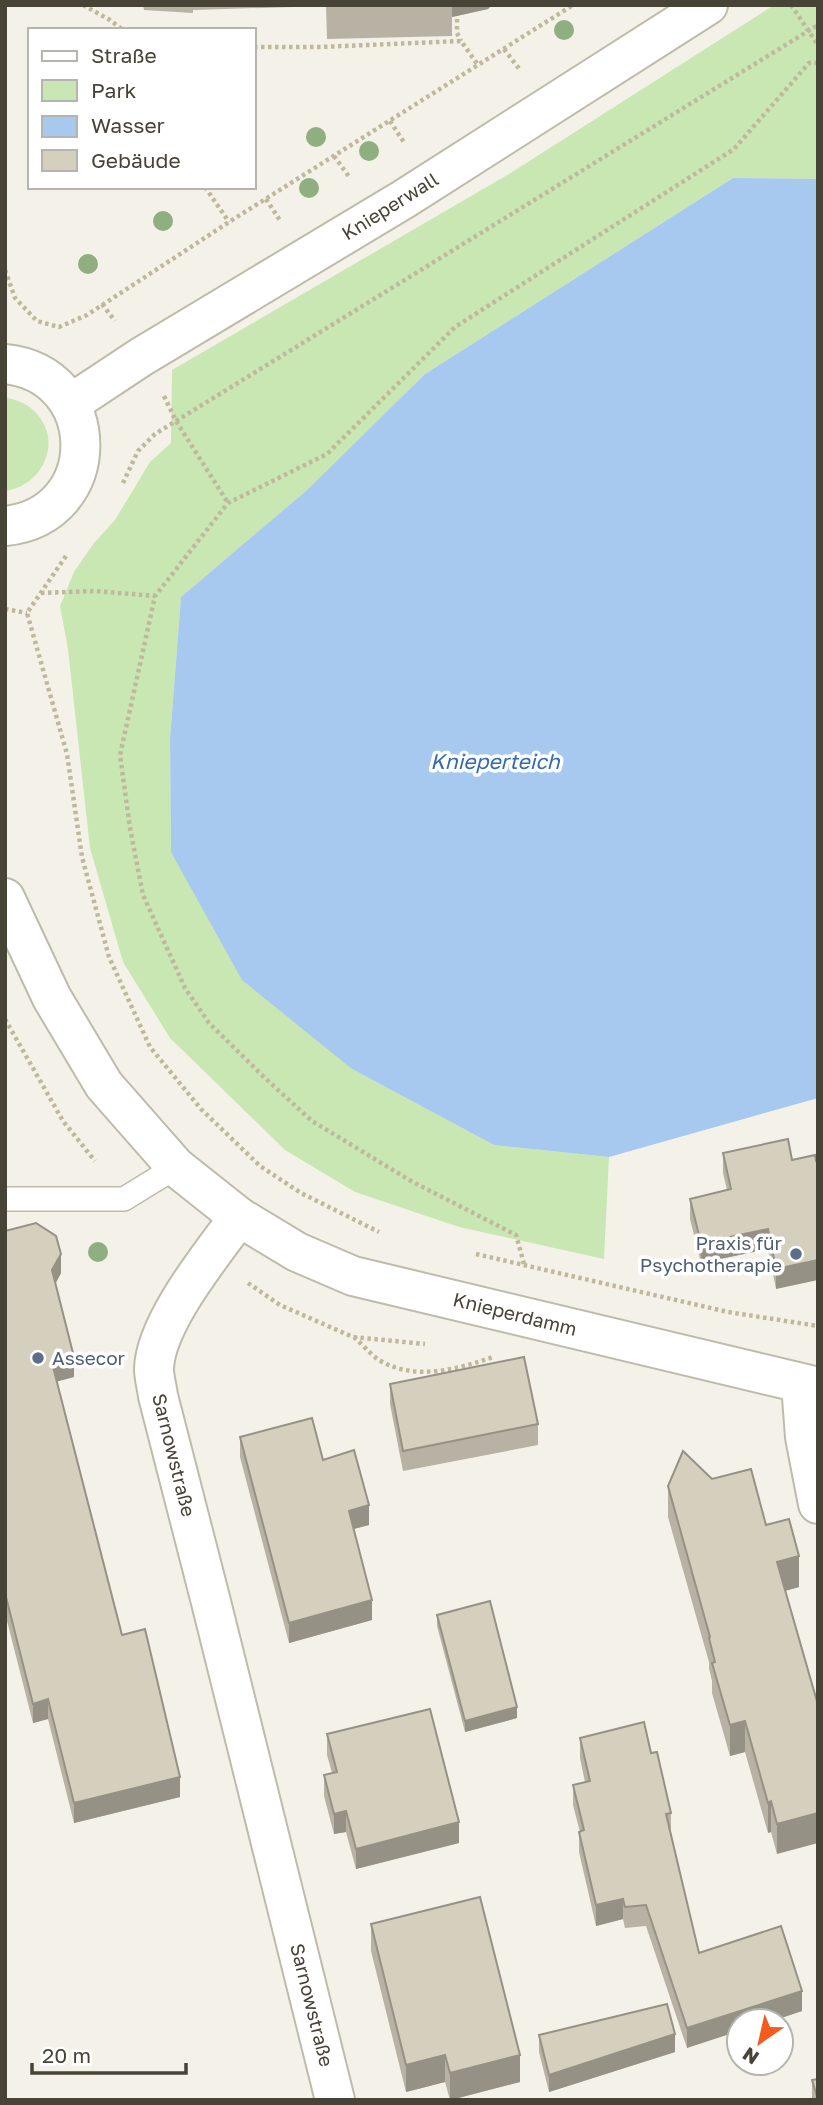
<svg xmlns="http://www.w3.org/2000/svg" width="823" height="2105" font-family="'Golos Text',sans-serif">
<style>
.green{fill:#c8e7b2}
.water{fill:#a7c8ef}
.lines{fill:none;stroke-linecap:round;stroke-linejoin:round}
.service-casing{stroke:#bfbbab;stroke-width:26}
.minor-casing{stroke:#bfbbab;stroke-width:42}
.tertiary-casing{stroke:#bfbbab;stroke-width:42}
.path{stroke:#c0b89d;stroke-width:4.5;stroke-dasharray:3.5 3.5;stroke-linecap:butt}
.service{stroke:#fff;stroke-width:23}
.minor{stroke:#fff;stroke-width:38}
.tertiary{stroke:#fff;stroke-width:38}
.tree{fill:#90af80}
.wall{fill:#b7b2a3}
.shaded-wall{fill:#959185}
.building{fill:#d5cfbe;stroke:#959185;stroke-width:2}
.service-dot{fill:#5c6f8a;stroke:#fff;stroke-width:2.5}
.labels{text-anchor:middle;stroke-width:7;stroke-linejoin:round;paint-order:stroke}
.street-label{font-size:19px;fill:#474337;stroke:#fff}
.service-label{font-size:19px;fill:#4e5e75;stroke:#fff;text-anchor:end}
.water-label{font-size:21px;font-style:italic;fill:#336bb1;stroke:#fff}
</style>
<rect width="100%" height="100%" fill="#f4f2e8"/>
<g class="green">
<path d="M774,5H818V179L733,178L425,374L307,490L181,597L170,739L171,852L352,1069L494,1145L609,1157L604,1259L459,1227L355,1192L285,1150L170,1038L123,962L90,848L68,649L60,606L74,572L94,543L115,520L150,462L171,443L172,370L509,174Z"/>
<path d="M5,397C16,400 27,403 35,412C64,441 43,486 5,491Z"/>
</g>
<path class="water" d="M733,178L818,179V1098L609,1157L494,1145L352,1069L242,980L171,852L170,739L181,597L307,490L425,374Z"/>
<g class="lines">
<defs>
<path id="service" d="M5,1199H124L176,1167"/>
<g id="minor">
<path d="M239,1217C212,1254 155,1323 154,1369C154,1378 157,1387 158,1396L211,1602L335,2100"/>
<path d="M801,1384L805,1437L818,1504"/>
</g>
<g id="tertiary">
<path d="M5,364C105,374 106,516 5,526"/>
<path d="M70,404L141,357L404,199L708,5"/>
<path d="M5,898L52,998L104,1085L176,1167L239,1217L297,1252L353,1276L818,1387"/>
</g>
</defs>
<use href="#service" class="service-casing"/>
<use href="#minor" class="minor-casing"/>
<use href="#tertiary" class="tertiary-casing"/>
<g class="path">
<path d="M83,5L110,20L123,30"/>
<path d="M457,5V33L461,41"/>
<path d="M791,5L818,45"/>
<path d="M170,29L171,30"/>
<path d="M254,47H321L461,41L478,65"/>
<path d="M504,49L520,70"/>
<path d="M390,121L405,144"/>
<path d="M334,156L350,178"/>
<path d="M205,187L229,222"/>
<path d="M266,199L281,222"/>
<path d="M5,270L15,298L37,321L59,327L87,315L229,222L573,5"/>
<path d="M102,304L115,321"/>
<path d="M164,396L176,421L228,503"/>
<path d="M123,483L138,451L155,434L818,25"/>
<path d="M66,556L27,613L67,754L82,857L109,957L150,1047L201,1109L260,1166L301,1193L379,1232"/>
<path d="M41,593L95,591L155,596"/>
<path d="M5,609L27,613"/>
<path d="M5,1019L63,1121L95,1161"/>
<path d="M476,1254L728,1312L818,1326"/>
<path d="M524,1264L516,1235L411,1181L312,1121L265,1078L209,1023L185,988L143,895L130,828L120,755L155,596L228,503L327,454L455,327L734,149L809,63H818"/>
<path d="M248,1283L280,1305L353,1337L425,1344"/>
<path d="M354,1337C362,1344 370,1354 379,1360C414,1381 456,1370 493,1357"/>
</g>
<use href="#service" class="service"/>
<use href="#minor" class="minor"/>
<use href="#tertiary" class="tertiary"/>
</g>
<g class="tree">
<circle cx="564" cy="30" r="10"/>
<circle cx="316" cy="137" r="10"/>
<circle cx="369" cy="151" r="10"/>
<circle cx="309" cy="188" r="10"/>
<circle cx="163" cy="221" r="10"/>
<circle cx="88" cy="264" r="10"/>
<circle cx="98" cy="1252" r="10"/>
</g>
<g class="wall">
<path d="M143,5H492L488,9L452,17V36L327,39L326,6L193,10V13L144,10Z"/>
<path d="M788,1139L776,1289L768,1249L701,1263L690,1219V1199L727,1190L723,1173V1153Z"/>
<path d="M5,1231L61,1273L55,1284L74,1377L57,1381L122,1635L180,1797L74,1823L48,1719L33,1723L5,1613Z"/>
<path d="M390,1384L538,1424V1445L403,1471L390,1404Z"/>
<path d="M240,1437L323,1460L369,1525L354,1529L372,1620L289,1643L240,1457Z"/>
<path d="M712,1479L766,1525L799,1587L785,1591L777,1854L771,1832L768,1833L745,1752L730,1756L712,1693V1681L709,1668V1662L668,1517V1486Z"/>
<path d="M437,1615L517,1718L465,1732L437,1626Z"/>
<path d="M327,1734L459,1843L356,1869L346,1832L334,1834L324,1796V1775L332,1773L327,1755Z"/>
<path d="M580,1738L651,1753L671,1813V1833L699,1953L802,2011L772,2021H739L687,2048L646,1926L625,1928L623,1919L596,1926L579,1852V1832H580L573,1805V1785L585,1782L580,1758Z"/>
<path d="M371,1924L520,2082L451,2100H450L445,2082L406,2092L371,1951Z"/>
<path d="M539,2035L675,2052L549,2092L539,2052Z"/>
<path d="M812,2080L818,2100H812Z"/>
</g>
<g class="shaded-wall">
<path d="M452,5H492L488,9L452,17Z"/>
<path d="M768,1229V1249L701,1263V1243Z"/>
<path d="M61,1254V1273L52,1290V1270Z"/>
<path d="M818,1260V1280L776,1289V1269Z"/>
<path d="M74,1357V1377L52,1383V1363Z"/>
<path d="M369,1505V1525L349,1530V1511Z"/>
<path d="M799,1556V1587L777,1593V1562Z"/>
<path d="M372,1600V1620L289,1643V1623Z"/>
<path d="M48,1699V1719L33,1723V1704Z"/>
<path d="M517,1707V1718L465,1732V1721Z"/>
<path d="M745,1721V1752L730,1756V1725Z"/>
<path d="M180,1777V1797L74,1823V1803Z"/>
<path d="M771,1801V1832L768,1833V1803Z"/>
<path d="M346,1811V1832L334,1834V1814Z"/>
<path d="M818,1813V1843L777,1854V1824Z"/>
<path d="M459,1822V1843L356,1869V1849Z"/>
<path d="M623,1899V1919L596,1926V1905Z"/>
<path d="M802,1991V2011L772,2021H739V2031L687,2048V2028Z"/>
<path d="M675,2034V2052L549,2092V2075Z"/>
<path d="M445,2055V2082L406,2092V2065Z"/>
<path d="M520,2055V2082L450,2100V2073Z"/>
</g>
<g class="building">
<path d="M788,1139L792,1160L815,1155L816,1161H818V1260L776,1269L768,1229L701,1243L690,1199L731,1189L723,1153Z"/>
<path d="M36,1223L56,1236L61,1254L52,1270L74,1357L52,1363L122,1635L145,1629L180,1777L74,1803L48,1699L33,1704L5,1593V1231Z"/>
<path d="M524,1357L538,1424L403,1451L390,1384Z"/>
<path d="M312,1418L323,1460L354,1450L369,1505L349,1511L372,1600L289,1623L240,1437Z"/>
<path d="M683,1451L712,1479L751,1469L766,1525L789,1519L799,1556L777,1562L818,1705V1813L777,1824L771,1801L768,1803L745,1721L730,1725L712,1663L715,1662L709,1638L710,1637L668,1486Z"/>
<path d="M490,1601L517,1707L465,1721L437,1615Z"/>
<path d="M430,1709L459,1822L356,1849L346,1811L334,1814L324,1775L337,1772L327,1734Z"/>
<path d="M644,1722L651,1753L657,1752L671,1813L666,1814L699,1953L781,1926L802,1991L687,2028L646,1905L625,1907L623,1899L596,1905L579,1832L584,1830L573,1785L590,1781L580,1738Z"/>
<path d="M480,1897L520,2055L450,2073L445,2055L406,2065L371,1924Z"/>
<path d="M667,2004L675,2034L549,2075L539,2035Z"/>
<path d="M818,2079V2100L812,2080Z"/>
</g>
<g class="service-dot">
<circle cx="796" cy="1254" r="7"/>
<circle cx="38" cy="1358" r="7"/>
</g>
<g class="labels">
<g class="street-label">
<text transform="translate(390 206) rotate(-32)" y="7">Knieperwall</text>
<text transform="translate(515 1314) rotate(14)" y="7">Knieperdamm</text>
<text transform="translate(174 1455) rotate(76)" y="7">Sarnowstraße</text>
<text transform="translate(312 2005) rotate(76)" y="7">Sarnowstraße</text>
</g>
<g class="service-label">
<text x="782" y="1250">Praxis für<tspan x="782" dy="22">Psychotherapie</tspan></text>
<text x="52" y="1365" text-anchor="start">Assecor</text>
</g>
<g class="water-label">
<text x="495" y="769">Knieperteich</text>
</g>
</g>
<rect width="823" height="2105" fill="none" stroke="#474337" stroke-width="14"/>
<rect x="28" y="28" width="228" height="161" fill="#ffffff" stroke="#b5b4af" stroke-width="2"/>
<rect x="42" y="51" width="35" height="10" fill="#ffffff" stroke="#b5b4af" stroke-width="2"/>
<text x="91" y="63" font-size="21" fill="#474337">Straße</text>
<rect x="42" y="80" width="35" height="21" fill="#c8e7b2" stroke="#b5b4af" stroke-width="2"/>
<text x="91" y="98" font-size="21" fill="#474337">Park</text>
<rect x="42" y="116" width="35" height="21" fill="#a7c8ef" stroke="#b5b4af" stroke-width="2"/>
<text x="91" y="133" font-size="21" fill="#474337">Wasser</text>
<rect x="42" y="150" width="35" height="21" fill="#d5cfbe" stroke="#b5b4af" stroke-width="2"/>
<text x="91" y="168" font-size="21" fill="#474337">Gebäude</text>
<g transform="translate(760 2042) rotate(214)"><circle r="33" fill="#ffffff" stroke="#b5b4af" stroke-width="2"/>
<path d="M0-5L12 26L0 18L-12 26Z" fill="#f45b1f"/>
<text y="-10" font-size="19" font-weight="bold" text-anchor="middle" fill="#474337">N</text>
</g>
<path d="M32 2063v10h154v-10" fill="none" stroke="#474337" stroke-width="3.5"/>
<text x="42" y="2063" font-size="21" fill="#474337" stroke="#ffffff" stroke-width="5" paint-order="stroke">20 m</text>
</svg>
